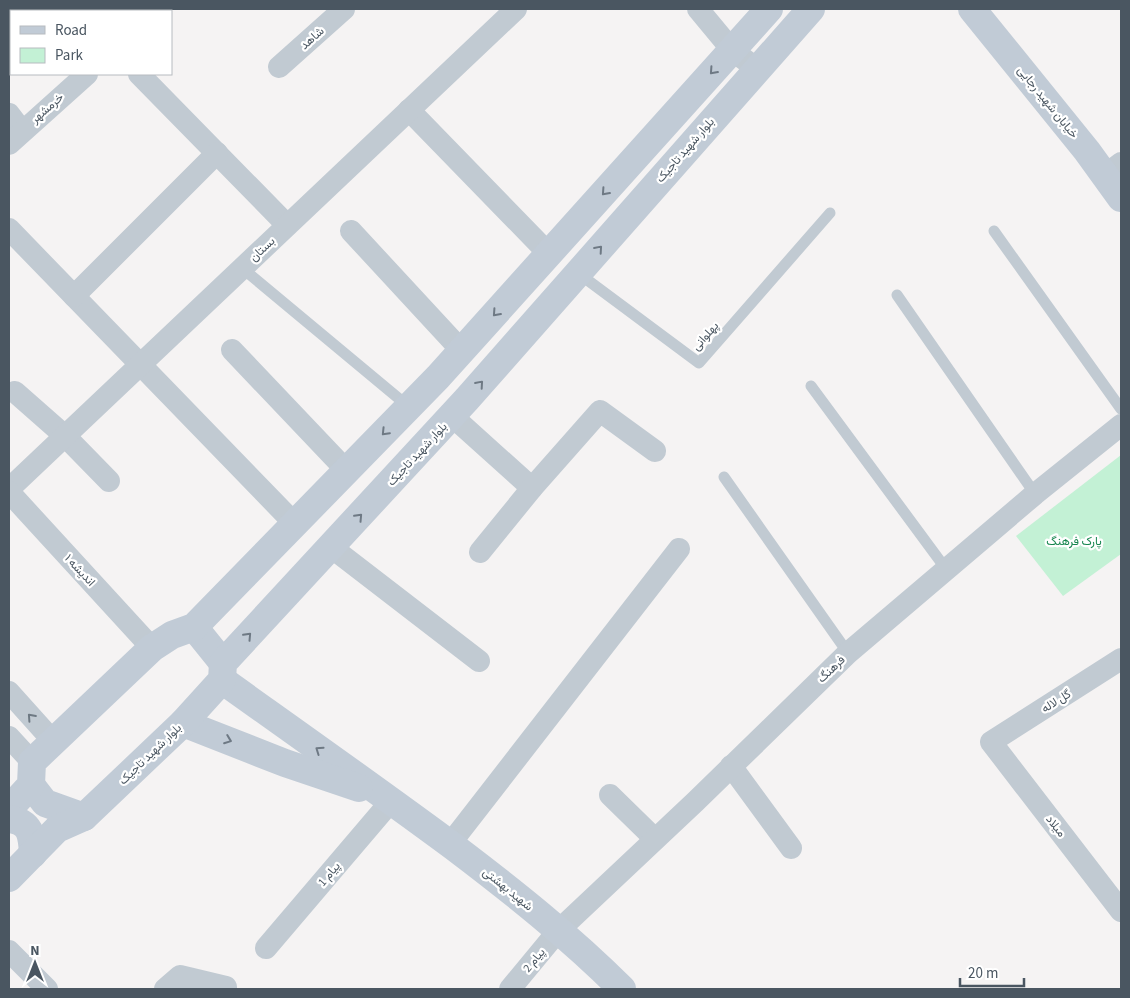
<svg xmlns="http://www.w3.org/2000/svg" width="1130" height="998" font-family="'Source Sans 3',Vazirmatn,sans-serif">
<style>
.green{fill:#c3f1d5}
.lines{fill:none;stroke-linecap:round;stroke-linejoin:round}
.lane{stroke:#c1cad2;stroke-width:11}
.street{stroke:#c1cad2;stroke-width:22}
.secondary{stroke:#c1cbd6;stroke-width:28}
.oneway{stroke:#6e7984}
.oneway2{stroke:#6e7983}
.labels{text-anchor:middle;stroke-width:4.5;stroke-linejoin:round;paint-order:stroke}
.street-label{font-size:12px;fill:#4a5661;stroke:#fff}
.park-label{font-size:12px;fill:#17864f;stroke:#fff}
</style>
<rect width="100%" height="100%" fill="#f5f3f3"/>
<path class="green" d="M1121,455V554L1063,596L1016,536Z"/>
<g class="lines">
<g class="lane">
<path d="M994,231L1121,409"/>
<path d="M242,268L409,407"/>
<path d="M578,273L699,363L830,213"/>
<path d="M897,295L1035,494"/>
<path d="M811,386L946,569"/>
<path d="M724,477L848,653"/>
</g>
<g class="street">
<path d="M698,9L732,50L757,69"/>
<path d="M158,11L161,9"/>
<path d="M279,67L344,9"/>
<path d="M139,74L287,225"/>
<path d="M409,110L549,254"/>
<path d="M9,114L22,131"/>
<path d="M9,144L87,74"/>
<path d="M1105,175L1121,163"/>
<path d="M9,229L295,524"/>
<path d="M351,231L462,351"/>
<path d="M74,296L217,153"/>
<path d="M232,350L347,471"/>
<path d="M15,392L65,436L109,481"/>
<path d="M452,416L532,488"/>
<path d="M9,489L516,9"/>
<path d="M9,492L152,648"/>
<path d="M331,547L479,661"/>
<path d="M480,552L532,488L600,411L655,451"/>
<path d="M1121,659L991,742L1121,911"/>
<path d="M9,692L53,741"/>
<path d="M9,737L32,762"/>
<path d="M731,766L791,848"/>
<path d="M610,795L655,839"/>
<path d="M450,844L679,549"/>
<path d="M266,948L392,800"/>
<path d="M9,951L47,989"/>
<path d="M165,989L180,976L226,987"/>
<path d="M510,989L558,931L695,802L848,653L1035,494L1121,425"/>
</g>
<g class="secondary">
<path d="M972,9L1087,151L1121,198"/>
<path d="M194,627L223,663"/>
<path d="M222,680C299,735 377,790 454,847C512,891 570,937 622,989"/>
<path d="M183,723L285,763L359,788"/>
<path d="M31,785L45,803L84,817"/>
<path d="M9,809L31,785L32,762L152,648L172,635L194,627L438,377L769,9"/>
<path d="M9,819C31,822 32,835 33,854"/>
<path d="M9,878L57,829L84,817L183,723L222,680L223,663L467,399L811,9"/>
</g>
</g>
<defs><path id="oneway-chevron" d="M-2-3.5L2.5 0L-2 3.5" fill="none" stroke-width="1.6" stroke-linecap="round" stroke-linejoin="round" transform="scale(1.25)"/></defs>
<g class="oneway">
<use href="#oneway-chevron" transform="translate(713 71) rotate(132)"/>
<use href="#oneway-chevron" transform="translate(605 192) rotate(132)"/>
<use href="#oneway-chevron" transform="translate(599 249) rotate(-49)"/>
<use href="#oneway-chevron" transform="translate(496 313) rotate(132)"/>
<use href="#oneway-chevron" transform="translate(480 384) rotate(-49)"/>
<use href="#oneway-chevron" transform="translate(385 432) rotate(134)"/>
<use href="#oneway-chevron" transform="translate(359 517) rotate(-47)"/>
<use href="#oneway-chevron" transform="translate(248 636) rotate(-47)"/>
<use href="#oneway-chevron" transform="translate(228 740) rotate(21)"/>
<use href="#oneway-chevron" transform="translate(319 750) rotate(-145)"/>
</g>
<use class="oneway2" href="#oneway-chevron" transform="translate(31 717) rotate(-132)"/>
<g class="labels">
<g class="street-label">
<text transform="translate(312 38) rotate(-42)" y="4">شاهد</text>
<text transform="translate(1048 102) rotate(51)" y="4">خیابان شهید رجایی</text>
<text transform="translate(47 108) rotate(-41)" y="4">خرمشهر</text>
<text transform="translate(685 150) rotate(-49)" y="4">بلوار شهید تاجیک</text>
<text transform="translate(262 249) rotate(-43)" y="4">بستان</text>
<text transform="translate(705 336) rotate(-49)" y="4">پهلوانی</text>
<text transform="translate(417 454) rotate(-47)" y="4">بلوار شهید تاجیک</text>
<text transform="translate(80 570) rotate(47)" y="4">اندیشه ۱</text>
<text transform="translate(831 669) rotate(-44)" y="4">فرهنگ</text>
<text transform="translate(1056 701) rotate(-32)" y="4">گل لاله</text>
<text transform="translate(150 754) rotate(-44)" y="4">بلوار شهید تاجیک</text>
<text transform="translate(1056 826) rotate(52)" y="4">میلاد</text>
<text transform="translate(329 874) rotate(-50)" y="4">پیام 1</text>
<text transform="translate(508 889) rotate(39)" y="4">شهید بهشتی</text>
<text transform="translate(534 960) rotate(-51)" y="4">پیام 2</text>
</g>
<g class="park-label">
<text x="1074" y="545">پارک فرهنگ</text>
</g>
</g>
<rect width="1130" height="998" fill="none" stroke="#4a5661" stroke-width="20"/>
<rect x="10" y="10" width="162" height="65" fill="#ffffff" stroke="#b7bbc0"/>
<rect x="20" y="26" width="25" height="8" fill="#c1cbd6" stroke="#b7bbc0"/>
<text x="55" y="35" font-size="15" fill="#4a5661">Road</text>
<rect x="20" y="48" width="25" height="15" fill="#c3f1d5" stroke="#b7bbc0"/>
<text x="55" y="60" font-size="15" fill="#4a5661">Park</text>
<g transform="translate(35 963)" stroke="#ffffff" stroke-width="4" paint-order="stroke">
<path d="M0-4L9 19L0 12L-9 19Z" fill="#4a5661"/>
<text y="-8" font-size="14" font-weight="bold" text-anchor="middle" fill="#4a5661">N</text>
</g>
<path d="M960 978v8h64v-8" fill="none" stroke="#4a5661" stroke-width="2.5"/>
<text x="968" y="978" font-size="15" fill="#4a5661" stroke="#ffffff" stroke-width="4" paint-order="stroke">20 m</text>
</svg>
